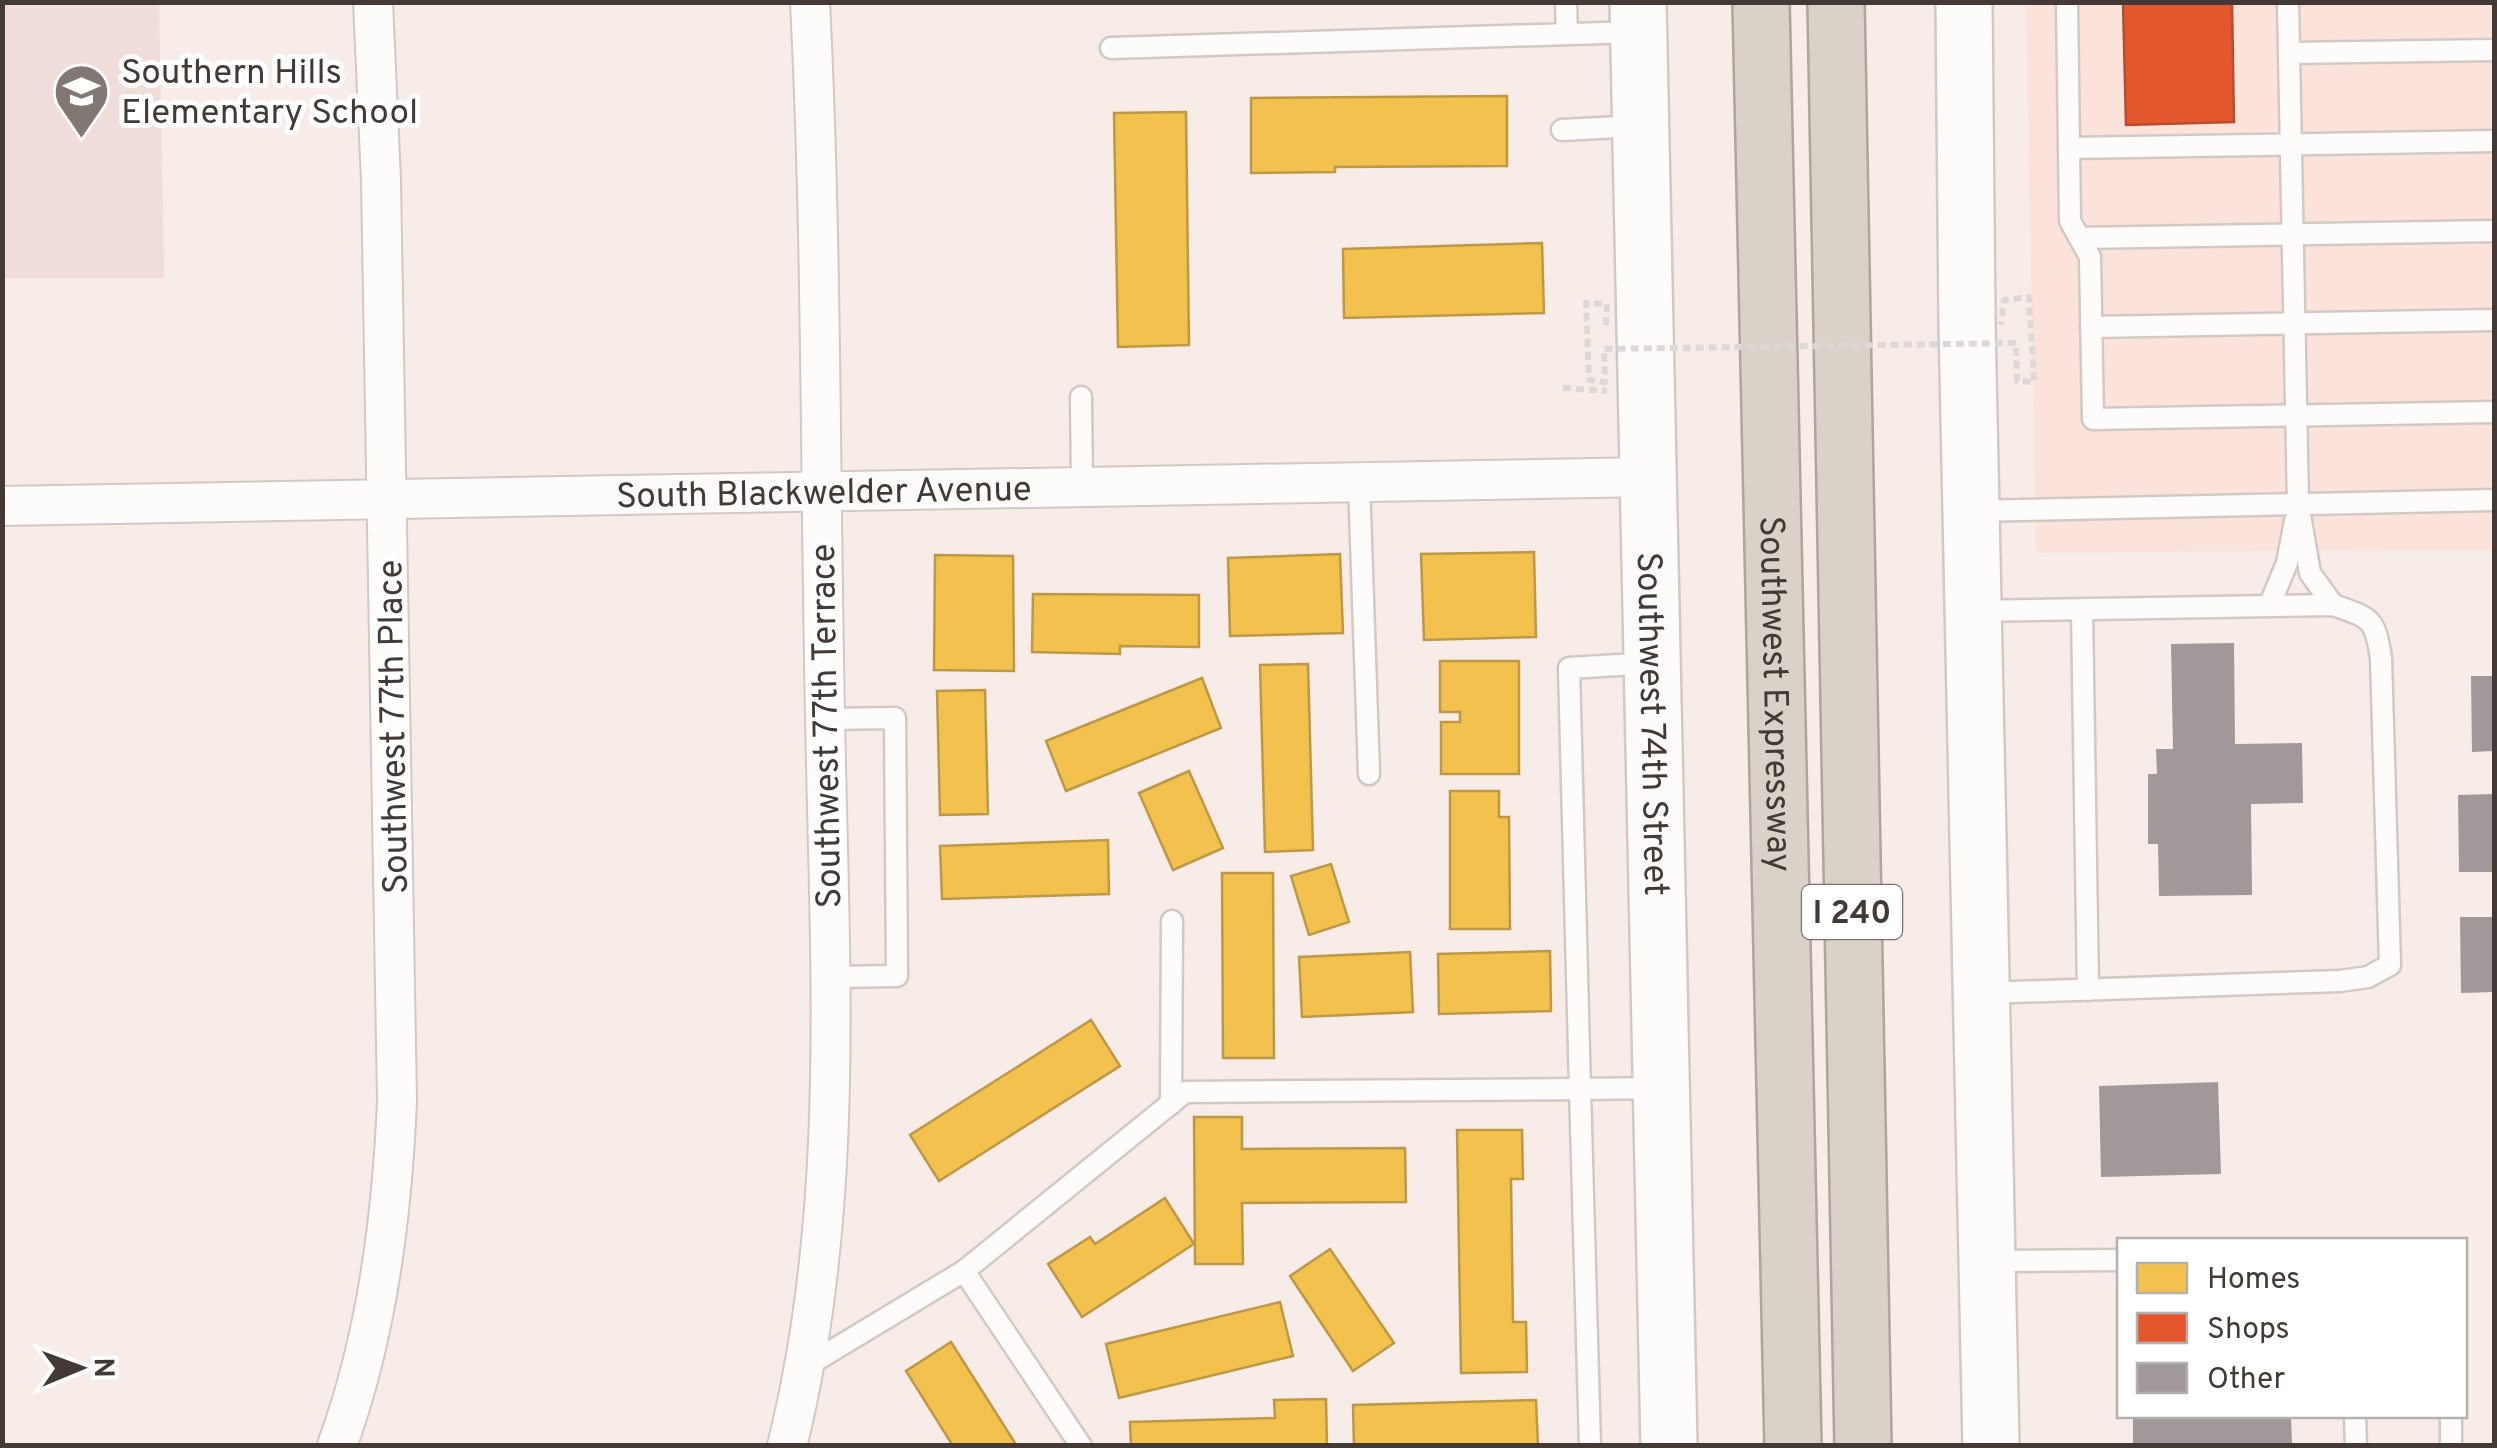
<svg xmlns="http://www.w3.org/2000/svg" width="2497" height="1448" font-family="Overpass,sans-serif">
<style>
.built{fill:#fbe3db}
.education{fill:#f0dcd8}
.homes{fill:#f2c14e;stroke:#be9846;stroke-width:2.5}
.shops{fill:#e4572e;stroke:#b44e30;stroke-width:2.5}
.building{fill:#a19999}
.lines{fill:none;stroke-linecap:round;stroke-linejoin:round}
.lane-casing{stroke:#d2c9c5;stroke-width:25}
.street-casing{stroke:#d2c9c5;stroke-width:42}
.secondary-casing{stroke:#d2c9c5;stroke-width:60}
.highway-casing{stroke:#b1a49a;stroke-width:60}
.path{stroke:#dcd8d7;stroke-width:6;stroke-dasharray:8 5;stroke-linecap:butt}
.lane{stroke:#fefcfb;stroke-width:20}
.street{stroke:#fefcfb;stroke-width:38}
.secondary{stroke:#fefcfb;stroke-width:55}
.highway{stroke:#dad2c9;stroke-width:55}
.path-bridge{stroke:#dcd8d7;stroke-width:6;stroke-dasharray:8 5;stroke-linecap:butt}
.labels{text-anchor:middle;stroke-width:10;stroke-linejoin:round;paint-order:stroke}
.shield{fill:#fff;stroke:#7b7472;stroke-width:2.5}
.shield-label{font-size:32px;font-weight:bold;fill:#433935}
.poi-label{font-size:35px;fill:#433935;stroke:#fff;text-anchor:start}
.street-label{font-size:35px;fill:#433935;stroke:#fff}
</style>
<rect width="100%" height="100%" fill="#f7ece7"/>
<path class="built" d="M2026,3H2494V549L2036,553Z"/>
<path class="education" d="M2,3H159L164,278H3Z"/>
<g class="homes">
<path d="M1507,96V166L1335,167V172L1251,173V98Z"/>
<path d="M1186,112L1189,345L1118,347L1114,113Z"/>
<path d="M1542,243L1544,313L1344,318L1343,249Z"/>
<path d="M1534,552L1536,637L1424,640L1421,554Z"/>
<path d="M1340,554L1343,633L1230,636L1228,558Z"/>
<path d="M935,555L1013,556L1014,671L934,670Z"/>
<path d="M1033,594L1199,595V647L1120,646V654L1032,652Z"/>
<path d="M1440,661H1519V774H1441V722H1460V712H1440Z"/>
<path d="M1308,664L1313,850L1265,852L1260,665Z"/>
<path d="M1202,678L1221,728L1066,791L1046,741Z"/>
<path d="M985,690L988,814L940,815L937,691Z"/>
<path d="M1189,771L1223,848L1173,870L1139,793Z"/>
<path d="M1450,791H1499V817H1509L1510,929H1450Z"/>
<path d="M1108,840L1109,894L942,899L940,846Z"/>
<path d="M1331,864L1349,922L1309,935L1291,876Z"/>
<path d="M1222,873H1273L1274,1058H1223Z"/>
<path d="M1550,951L1551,1011L1439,1014L1438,954Z"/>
<path d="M1410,952L1413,1012L1302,1017L1299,957Z"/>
<path d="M1091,1020L1120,1066L939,1181L910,1135Z"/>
<path d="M1194,1117H1242V1149L1405,1148L1406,1202L1242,1203L1243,1264H1195Z"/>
<path d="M1457,1130H1522L1523,1179H1511L1513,1322H1526L1527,1372L1461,1373Z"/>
<path d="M1165,1198L1194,1244L1082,1317L1048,1264L1090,1237L1095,1244Z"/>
<path d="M1330,1249L1394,1343L1353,1371L1290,1276Z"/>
<path d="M1280,1302L1293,1356L1119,1398L1106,1344Z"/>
<path d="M951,1342L1017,1446H953L906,1371Z"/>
<path d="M1326,1399L1327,1446H1131L1130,1422L1275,1418L1274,1400Z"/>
<path d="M1536,1400L1538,1446H1354L1353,1405Z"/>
</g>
<path class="shops" d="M2123,2H2232L2234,122L2126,125Z"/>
<g class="building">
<path d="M2234,643L2235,744L2302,743L2303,803L2251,804L2252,895L2159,896L2158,844H2148V774H2157L2156,749H2173L2171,644Z"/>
<path d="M2471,676H2494V751L2472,752Z"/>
<path d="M2494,794V872H2459L2458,795Z"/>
<path d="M2460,917H2494V992L2461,993Z"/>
<path d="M2218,1082L2221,1174L2101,1177L2099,1086Z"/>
<path d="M2133,1416H2291L2292,1446H2133Z"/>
</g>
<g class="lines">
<defs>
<g id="lane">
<path d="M1566,2L1567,34"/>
<path d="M2067,2L2070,221L2090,257L2093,419L2494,412"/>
<path d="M2288,2L2298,504L2310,573L2333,605"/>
<path d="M1111,48L1636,32"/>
<path d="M2289,53L2494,50"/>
<path d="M1562,130L1638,126"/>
<path d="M2069,148L2494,141"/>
<path d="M2080,238L2494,231"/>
<path d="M2091,327L2494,320"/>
<path d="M1081,397L1082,486"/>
<path d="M1359,483L1369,774"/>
<path d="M1972,511L2494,500"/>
<path d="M2269,606L2287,563L2295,521"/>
<path d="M2082,610L2088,990"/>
<path d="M1975,611L2333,605C2371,618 2375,618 2381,658L2390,965L2368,977L2340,981L1984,993"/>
<path d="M1652,663L1569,668L1580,1089L1661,1088"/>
<path d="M825,719L895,718L897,976L829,977"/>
<path d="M1171,1104L1172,921"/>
<path d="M1989,1261L2120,1260"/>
<path d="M805,1367L964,1271"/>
<path d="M2355,1416L2356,1446"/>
<path d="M2451,1416V1446"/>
<path d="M1081,1446L964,1271L1185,1092L1580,1089L1590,1446"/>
</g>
<g id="street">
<path id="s1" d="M2,506L1648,477"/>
<path d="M337,1446C377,1336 392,1217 397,1101L381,180L373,2"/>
<path d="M787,1446C847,1206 829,958 825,714C820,477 822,239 810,2"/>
</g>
<g id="secondary">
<path id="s2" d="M1638,2L1669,1446"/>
<path d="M1964,2L1967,324L1991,1446"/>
</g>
<g id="highway">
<path id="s3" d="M1761,2L1793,1446"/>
<path d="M1836,2L1863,1446"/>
</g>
</defs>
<use href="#lane" class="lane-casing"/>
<use href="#street" class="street-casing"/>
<use href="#secondary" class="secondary-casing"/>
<use href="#highway" class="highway-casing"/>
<path class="path" d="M1563,388L1607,391"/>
<use href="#lane" class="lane"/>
<use href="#street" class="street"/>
<use href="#secondary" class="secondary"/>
<use href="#highway" class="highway"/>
<path class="path-bridge" d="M1606,325L1607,304L1586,303L1589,380L1605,382L1604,349L2016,343L2017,381L2034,382L2029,297L2004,300L2001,325"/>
</g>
<defs>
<symbol id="school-pin" viewBox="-11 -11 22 30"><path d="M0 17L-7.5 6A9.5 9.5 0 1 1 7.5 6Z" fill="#827873" stroke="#fff"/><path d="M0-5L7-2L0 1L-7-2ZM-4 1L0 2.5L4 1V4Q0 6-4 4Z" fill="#fff"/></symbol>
</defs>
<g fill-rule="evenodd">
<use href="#school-pin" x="50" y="60" width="63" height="86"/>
</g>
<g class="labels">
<rect class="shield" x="1802" y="885" width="100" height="54" rx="8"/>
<g class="shield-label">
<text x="1852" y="923">I 240</text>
</g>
<g class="poi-label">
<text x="121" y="83">Southern Hills<tspan x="121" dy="40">Elementary School</tspan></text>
</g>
<g class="street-label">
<text dy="12" stroke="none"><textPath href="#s1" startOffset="822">South Blackwelder Avenue</textPath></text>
<text dy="12" stroke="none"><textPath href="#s3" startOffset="692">Southwest Expressway</textPath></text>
<text dy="12" stroke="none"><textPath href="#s2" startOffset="722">Southwest 74th Street</textPath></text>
<text transform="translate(825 726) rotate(-91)" y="12">Southwest 77th Terrace</text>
<text transform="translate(392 727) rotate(-91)" y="12">Southwest 77th Place</text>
</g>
</g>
<rect width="2497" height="1448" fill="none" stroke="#433935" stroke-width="10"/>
<rect x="2117" y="1238" width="350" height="180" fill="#ffffff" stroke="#b4b0ae" stroke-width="2.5"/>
<rect x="2137" y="1263" width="50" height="30" fill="#f2c14e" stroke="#b4b0ae" stroke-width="2.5"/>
<text x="2207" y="1288" font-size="30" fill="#433935">Homes</text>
<rect x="2137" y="1313" width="50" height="30" fill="#e4572e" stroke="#b4b0ae" stroke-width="2.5"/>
<text x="2207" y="1338" font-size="30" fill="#433935">Shops</text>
<rect x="2137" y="1363" width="50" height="30" fill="#a19999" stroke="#b4b0ae" stroke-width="2.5"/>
<text x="2207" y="1388" font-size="30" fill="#433935">Other</text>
<g transform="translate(80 1368) rotate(89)" stroke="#ffffff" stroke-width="8" paint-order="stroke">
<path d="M0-8L18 38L0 25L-18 38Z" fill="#433935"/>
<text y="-15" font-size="28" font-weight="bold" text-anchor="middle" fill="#433935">N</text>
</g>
</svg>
